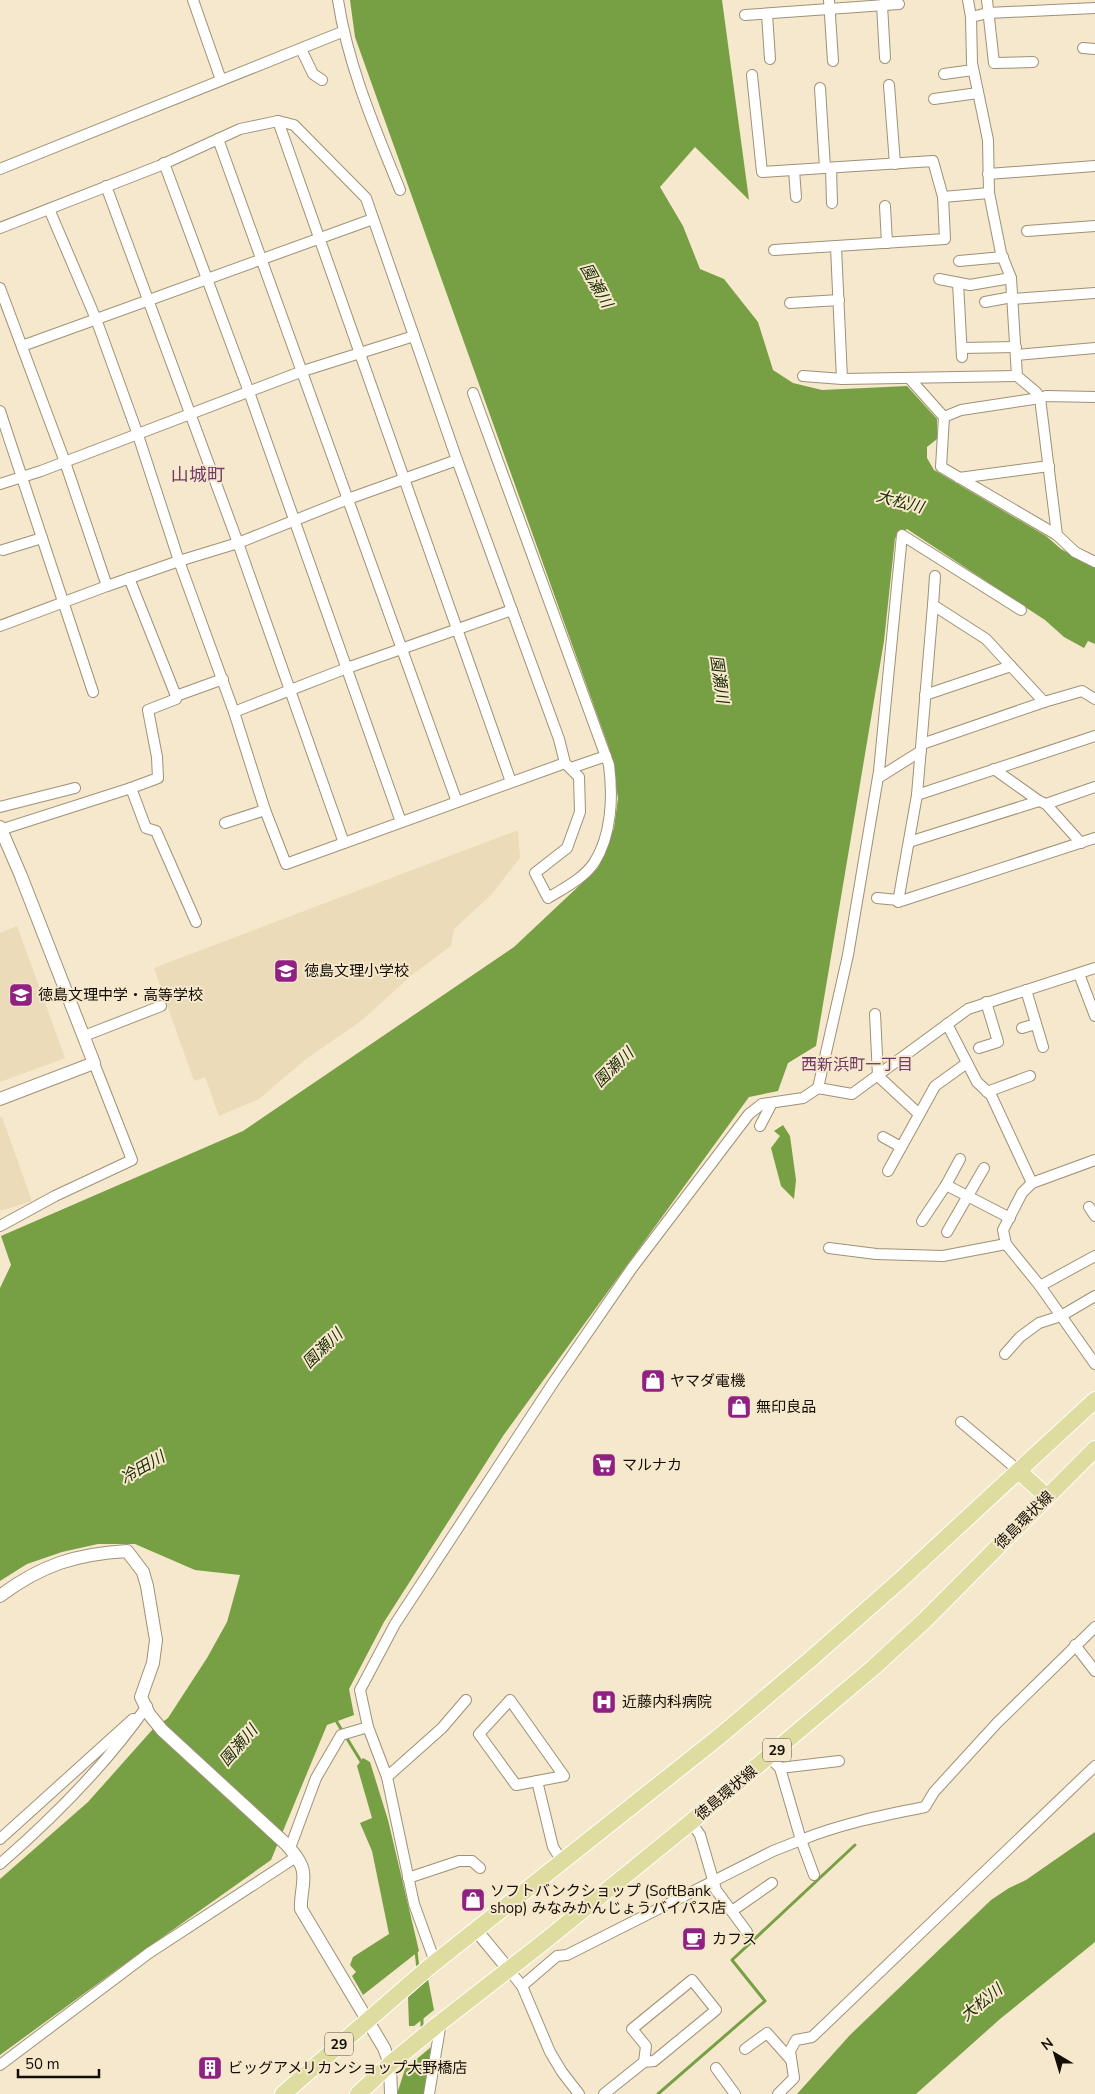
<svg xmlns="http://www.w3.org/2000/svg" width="1095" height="2094" font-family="'Nunito Sans','Noto Sans JP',sans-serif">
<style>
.built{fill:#ecdbb8}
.water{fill:#779f44}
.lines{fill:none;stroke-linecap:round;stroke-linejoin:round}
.stream{stroke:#779f44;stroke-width:3}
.minor-casing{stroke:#9e9177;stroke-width:12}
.tertiary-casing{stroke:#9e9177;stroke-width:14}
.primary-casing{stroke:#fff;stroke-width:18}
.minor{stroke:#fff;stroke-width:10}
.tertiary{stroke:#fff;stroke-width:12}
.primary{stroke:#dfdca0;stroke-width:16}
.labels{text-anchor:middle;stroke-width:4;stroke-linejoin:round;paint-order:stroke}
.shield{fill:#f6e8cc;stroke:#574f41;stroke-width:1}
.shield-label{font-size:14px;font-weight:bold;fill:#130e05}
.poi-label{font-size:15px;fill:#130e05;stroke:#f6e8cc;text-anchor:start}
.street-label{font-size:15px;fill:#130e05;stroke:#f6e8cc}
.water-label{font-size:16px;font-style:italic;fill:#20300a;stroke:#f6e8cc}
.neighbourhood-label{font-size:16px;fill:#713a67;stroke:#f6e8cc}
.quarter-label{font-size:18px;fill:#713a67;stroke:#f6e8cc}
</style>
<rect width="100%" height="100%" fill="#f6e8cc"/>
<g class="built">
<path d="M518,830L520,858L491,895L454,929L451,946L413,974L361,1021L306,1059L259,1099L219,1116L205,1077L194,1081L154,968Z"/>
<path d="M17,926L65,1058L0,1082V933Z"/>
<path d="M0,1117H2L32,1201L0,1211Z"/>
</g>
<g class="water">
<path d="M350,0H722L749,200L695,147L660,187L683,226L700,269L724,279L758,322L773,370L793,383L822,390L907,386L937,419V439L927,447V458L934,470L1046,536L1061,549L1095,568V644L1088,641L1084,648L1064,637L1045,620L907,529L895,538L884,641L816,1046L788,1063L778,1091L749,1097L503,1436L384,1622L349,1689L354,1715L327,1725L271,1860L126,1963L0,2055V1879L88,1802L153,1729L168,1718L207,1658L227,1622L240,1575L195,1570L135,1544H98L62,1552L27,1564L0,1581V1288L11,1265L1,1236L243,1131L514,947L598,868L614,828L618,798L609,748L355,37Z"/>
<path d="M783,1125L790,1136L796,1180L794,1199L781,1186L771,1148L780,1136L774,1131Z"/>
<path d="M363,1758L370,1762L388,1820L419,1951L363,1995L352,1976L356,1972L350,1965L353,1957L389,1934L372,1851L360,1823L372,1818L357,1766Z"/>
<path d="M1095,1832V1942L1000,2019L916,2094H797L850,2035L991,1900L1009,1888L1026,1880Z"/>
<path d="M428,1979L434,2010L414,2026H409L408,1997Z"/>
<path d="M431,2047L424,2094H397L405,2069Z"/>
</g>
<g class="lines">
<g class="stream">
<path d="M335,1719L362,1763"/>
<path d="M416,1951L418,1969"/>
<path d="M422,2016V2029"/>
<path d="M658,2094L765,2001L732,1960L855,1845"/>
</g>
<defs>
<g id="minor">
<path d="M193,0L221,80"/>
<path d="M338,0C348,66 375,128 400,190"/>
<path d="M829,0L833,61"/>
<path d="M968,0L971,17L972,63L988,140L989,193L1001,253L1011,278L1017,376L1036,392L1040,398L1057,535L1075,552L1095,562"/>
<path d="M987,0L994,63L1033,62"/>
<path d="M882,5L885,58"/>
<path d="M767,14L770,59"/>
<path d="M745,15L899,4"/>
<path d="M971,17L988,13L1095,8"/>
<path d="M1083,48L1095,49"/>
<path d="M301,49L313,74L322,80"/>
<path d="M944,74L973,70"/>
<path d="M752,75L762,172L933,161L943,197L945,239L774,250"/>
<path d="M889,85L895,164"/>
<path d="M820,88L825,168"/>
<path d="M934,99L978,93"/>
<path d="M278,121L511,782"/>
<path d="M218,139L457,802"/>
<path d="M164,163L249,392L401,822"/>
<path d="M831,168L832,203"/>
<path d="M0,169L342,32"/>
<path d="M794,170L796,197"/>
<path d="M988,174L1095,166"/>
<path d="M106,186L238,543L344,843"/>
<path d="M943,197L989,193"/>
<path d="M885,206L887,243"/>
<path d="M49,209L96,319L138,435L179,561L234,712"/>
<path d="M0,228L159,166L240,129L278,121L294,125L366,198L457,460L559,739L565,763L579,777L580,812L567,848L535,873L548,898C564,888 583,879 594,863C612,835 613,796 609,765L473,393"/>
<path d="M1027,231L1095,226"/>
<path d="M836,247L842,379"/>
<path d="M959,261L1003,257"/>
<path d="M939,279L970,285L1011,278"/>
<path d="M958,283L962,357"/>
<path d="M0,288L65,462L107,586L0,626"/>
<path d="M1012,299L1095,293"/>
<path d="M985,302L1012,297"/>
<path d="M790,303L839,300"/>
<path d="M22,346L373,219"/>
<path d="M962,348L1016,347"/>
<path d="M1016,355L1095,348"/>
<path d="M803,376L842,379L1017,376"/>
<path d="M910,379L944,417L961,410L1040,398L1046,396L1095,397"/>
<path d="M0,411L93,692"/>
<path d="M944,417L941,467L1057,535"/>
<path d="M959,478L1049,466"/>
<path d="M0,484L41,471L303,371L414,336"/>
<path d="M3,550L42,538"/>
<path d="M129,578L176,696L223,679"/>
<path d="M107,586L179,561L238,543L348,499L457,460"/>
<path d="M933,605L935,576"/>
<path d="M512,610L347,668L234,712L265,810L286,864L565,763"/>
<path d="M925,695L1011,666"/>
<path d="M176,696V699L148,710L157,757L158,778L131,788L146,828L156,831L196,922"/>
<path d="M1044,702L986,639L933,605L917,795L898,902L1095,838"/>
<path d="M922,744L1044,702L1082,691L1095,699"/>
<path d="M571,768L606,756"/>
<path d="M994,769L1039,801L1046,804L1081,843"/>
<path d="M878,778L921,751"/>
<path d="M917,795L1095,736"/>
<path d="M1046,804L1095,787"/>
<path d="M0,807L75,788"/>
<path d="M225,823L265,810"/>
<path d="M0,830L131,788"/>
<path d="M909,842L1039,801"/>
<path d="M877,898L898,900"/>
<path d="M1079,974L1095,1016"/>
<path d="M1026,990L1043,1047"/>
<path d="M875,1014L878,1076L919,1114"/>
<path d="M947,1024L977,1082L991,1095L1032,1183"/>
<path d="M1022,1028L1036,1024"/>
<path d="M84,1036L161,1006"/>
<path d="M979,1048L998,1042L986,1002"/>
<path d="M818,1088L848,955L879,771L902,535L1021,610"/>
<path d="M987,1092L1030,1076"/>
<path d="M760,1126L772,1103"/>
<path d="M883,1137L901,1147"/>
<path d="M1095,1160L1032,1183L1022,1193L1003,1230L1006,1244L1040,1286L1095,1364"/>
<path d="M888,1171L935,1086L967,1063"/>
<path d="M946,1185L1010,1218"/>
<path d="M1089,1207L1095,1216"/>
<path d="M922,1221L946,1185L960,1159"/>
<path d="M0,1226L55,1196L132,1160L94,1063"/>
<path d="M947,1232L984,1168"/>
<path d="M829,1248L876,1254L943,1256L1006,1244"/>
<path d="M1040,1286L1095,1256"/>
<path d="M1005,1354L1020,1337L1039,1323L1061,1316L1095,1296"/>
<path d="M961,1422L1019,1471"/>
<path d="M1075,1645L1095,1671"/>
<path d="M510,1700L564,1776L516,1785L479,1734Z"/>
<path d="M368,1727L360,1690L395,1624L553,1383L632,1268L749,1114L762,1104L803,1098L818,1088L852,1094L968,1009L1095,968"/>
<path d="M780,1768L839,1761"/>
<path d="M387,1777L442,1728L466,1700"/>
<path d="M537,1781L553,1847L562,1861"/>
<path d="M691,1822L700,1835L716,1890L747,1932"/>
<path d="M0,1839L133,1719"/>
<path d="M290,1848L316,1778L341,1735L368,1727L387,1777L414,1904L435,1962"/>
<path d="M0,1864C54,1817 106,1765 147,1706"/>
<path d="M814,1875L801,1840C840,1824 884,1815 925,1807L934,1792L997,1723L1095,1627"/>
<path d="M408,1878L459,1861H472L480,1868"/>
<path d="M732,1911L772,1883"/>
<path d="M509,1970L522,1986L550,2052L562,2072L579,2094"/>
<path d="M522,1986L557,1956L567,1955L773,1851L801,1840L780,1768L769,1757"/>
<path d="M745,2049L767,2033L791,2060"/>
<path d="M0,2065L149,1953L296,1857"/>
<path d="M716,2068L735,2094"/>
<path d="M429,2094L441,2022"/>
<path d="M604,2094L644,2062L654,2061L716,2010L692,1980L632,2029L646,2046L644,2062"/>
<path d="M778,2094L794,2078L790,2051L796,2040L812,2037L1095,1766"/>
</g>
<g id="tertiary">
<path d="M0,827L21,876L94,1063L0,1099"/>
<path d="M0,1596C41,1565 76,1554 127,1551L143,1572L147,1586L156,1640L153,1663L141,1697L149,1714L162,1730L286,1844C292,1851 302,1862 303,1872C305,1884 300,1896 301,1909L384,2048L390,2064L391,2094"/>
<path d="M476,1930L509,1970"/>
</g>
<g id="primary">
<path d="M1019,1471L1047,1497"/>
<path d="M283,2094L428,1968L720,1736L812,1658L897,1583L1095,1400"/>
<path d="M358,2094L390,2064L436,2026L545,1941L691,1822L874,1667L924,1621L1095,1449"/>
</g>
</defs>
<use href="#minor" class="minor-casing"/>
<use href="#tertiary" class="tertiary-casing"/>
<use href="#primary" class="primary-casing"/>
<use href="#minor" class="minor"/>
<use href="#tertiary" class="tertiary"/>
<use href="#primary" class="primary"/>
</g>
<defs>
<symbol id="school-square" viewBox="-11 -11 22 22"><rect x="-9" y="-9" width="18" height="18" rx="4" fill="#902081" stroke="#f6e8cc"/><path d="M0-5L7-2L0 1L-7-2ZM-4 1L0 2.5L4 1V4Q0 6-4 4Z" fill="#fff"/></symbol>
<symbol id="shop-square" viewBox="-11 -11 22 22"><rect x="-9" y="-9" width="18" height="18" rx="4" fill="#902081" stroke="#f6e8cc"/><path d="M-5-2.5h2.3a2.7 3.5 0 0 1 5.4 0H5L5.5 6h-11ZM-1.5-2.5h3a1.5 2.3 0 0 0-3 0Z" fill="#fff"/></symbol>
<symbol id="supermarket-square" viewBox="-11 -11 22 22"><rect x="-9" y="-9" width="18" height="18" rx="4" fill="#902081" stroke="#f6e8cc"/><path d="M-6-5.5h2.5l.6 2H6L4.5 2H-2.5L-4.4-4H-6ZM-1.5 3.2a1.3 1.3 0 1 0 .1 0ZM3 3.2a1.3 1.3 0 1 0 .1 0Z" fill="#fff"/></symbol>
<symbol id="hospital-square" viewBox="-11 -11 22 22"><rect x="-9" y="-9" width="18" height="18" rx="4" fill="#902081" stroke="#f6e8cc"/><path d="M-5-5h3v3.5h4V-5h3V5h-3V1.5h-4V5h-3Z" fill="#fff"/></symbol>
<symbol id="cafe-square" viewBox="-11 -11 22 22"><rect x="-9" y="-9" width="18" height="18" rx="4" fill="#902081" stroke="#f6e8cc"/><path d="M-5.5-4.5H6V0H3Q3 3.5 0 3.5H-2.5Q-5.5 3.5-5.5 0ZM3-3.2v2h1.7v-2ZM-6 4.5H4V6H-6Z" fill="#fff"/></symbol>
<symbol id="building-square" viewBox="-11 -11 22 22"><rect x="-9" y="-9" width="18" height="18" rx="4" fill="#902081" stroke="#f6e8cc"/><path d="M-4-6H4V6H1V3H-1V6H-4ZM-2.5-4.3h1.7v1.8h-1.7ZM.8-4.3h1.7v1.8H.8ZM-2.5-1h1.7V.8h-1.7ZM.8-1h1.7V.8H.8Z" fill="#fff"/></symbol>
</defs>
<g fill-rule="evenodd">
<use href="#school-square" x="272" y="957" width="28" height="28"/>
<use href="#school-square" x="7" y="981" width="28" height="28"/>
<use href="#shop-square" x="639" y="1367" width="28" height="28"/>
<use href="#shop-square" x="725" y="1393" width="28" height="28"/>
<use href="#supermarket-square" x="590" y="1451" width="28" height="28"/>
<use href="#hospital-square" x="590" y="1688" width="28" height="28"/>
<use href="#shop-square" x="459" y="1886" width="28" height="28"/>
<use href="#cafe-square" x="680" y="1925" width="28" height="28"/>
<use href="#building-square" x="196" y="2054" width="28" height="28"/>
</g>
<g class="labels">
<g class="shield">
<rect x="763" y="1738.5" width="28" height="23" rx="4"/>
<rect x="325" y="2032.5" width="28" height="23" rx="4"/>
</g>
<g class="shield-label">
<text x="777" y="1755">29</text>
<text x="339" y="2049">29</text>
</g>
<g class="poi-label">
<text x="304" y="976">徳島文理小学校</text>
<text x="38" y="1000">徳島文理中学・高等学校</text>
<text x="670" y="1386">ヤマダ電機</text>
<text x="756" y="1412">無印良品</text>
<text x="622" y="1470">マルナカ</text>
<text x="622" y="1707">近藤内科病院</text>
<text x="490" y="1896">ソフトバンクショップ (SoftBank<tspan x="490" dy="17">shop) みなみかんじょうバイパス店</tspan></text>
<text x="712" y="1944">カフス</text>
<text x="228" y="2073">ビッグアメリカンショップ大野橋店</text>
</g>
<g class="street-label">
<text transform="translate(1024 1520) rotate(-45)" y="5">徳島環状線</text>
<text transform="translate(726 1793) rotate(-40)" y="5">徳島環状線</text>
</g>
<g class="water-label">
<text transform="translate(597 285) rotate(61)" y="6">園瀬川</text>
<text transform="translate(900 501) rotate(15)" y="6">大松川</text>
<text transform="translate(720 679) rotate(82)" y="6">園瀬川</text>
<text transform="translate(613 1067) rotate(-44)" y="6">園瀬川</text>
<text transform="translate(322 1348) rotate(-44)" y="6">園瀬川</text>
<text transform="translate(142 1467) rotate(-30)" y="6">冷田川</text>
<text transform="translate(238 1745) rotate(-49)" y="6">園瀬川</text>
<text transform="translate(981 2002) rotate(-39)" y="6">大松川</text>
</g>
<g class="neighbourhood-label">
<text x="857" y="1070">西新浜町一丁目</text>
</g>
<g class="quarter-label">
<text x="198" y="481">山城町</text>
</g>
</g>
<g transform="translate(1055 2054) rotate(322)" stroke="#f6e8cc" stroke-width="4" paint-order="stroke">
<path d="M0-4L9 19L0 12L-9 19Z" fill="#130e05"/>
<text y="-8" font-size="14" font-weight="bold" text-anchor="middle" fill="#130e05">N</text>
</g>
<path d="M18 2069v8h81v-8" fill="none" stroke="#130e05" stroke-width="2.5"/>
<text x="25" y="2069" font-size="15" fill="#130e05" stroke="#f6e8cc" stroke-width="4" paint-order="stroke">50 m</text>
</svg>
